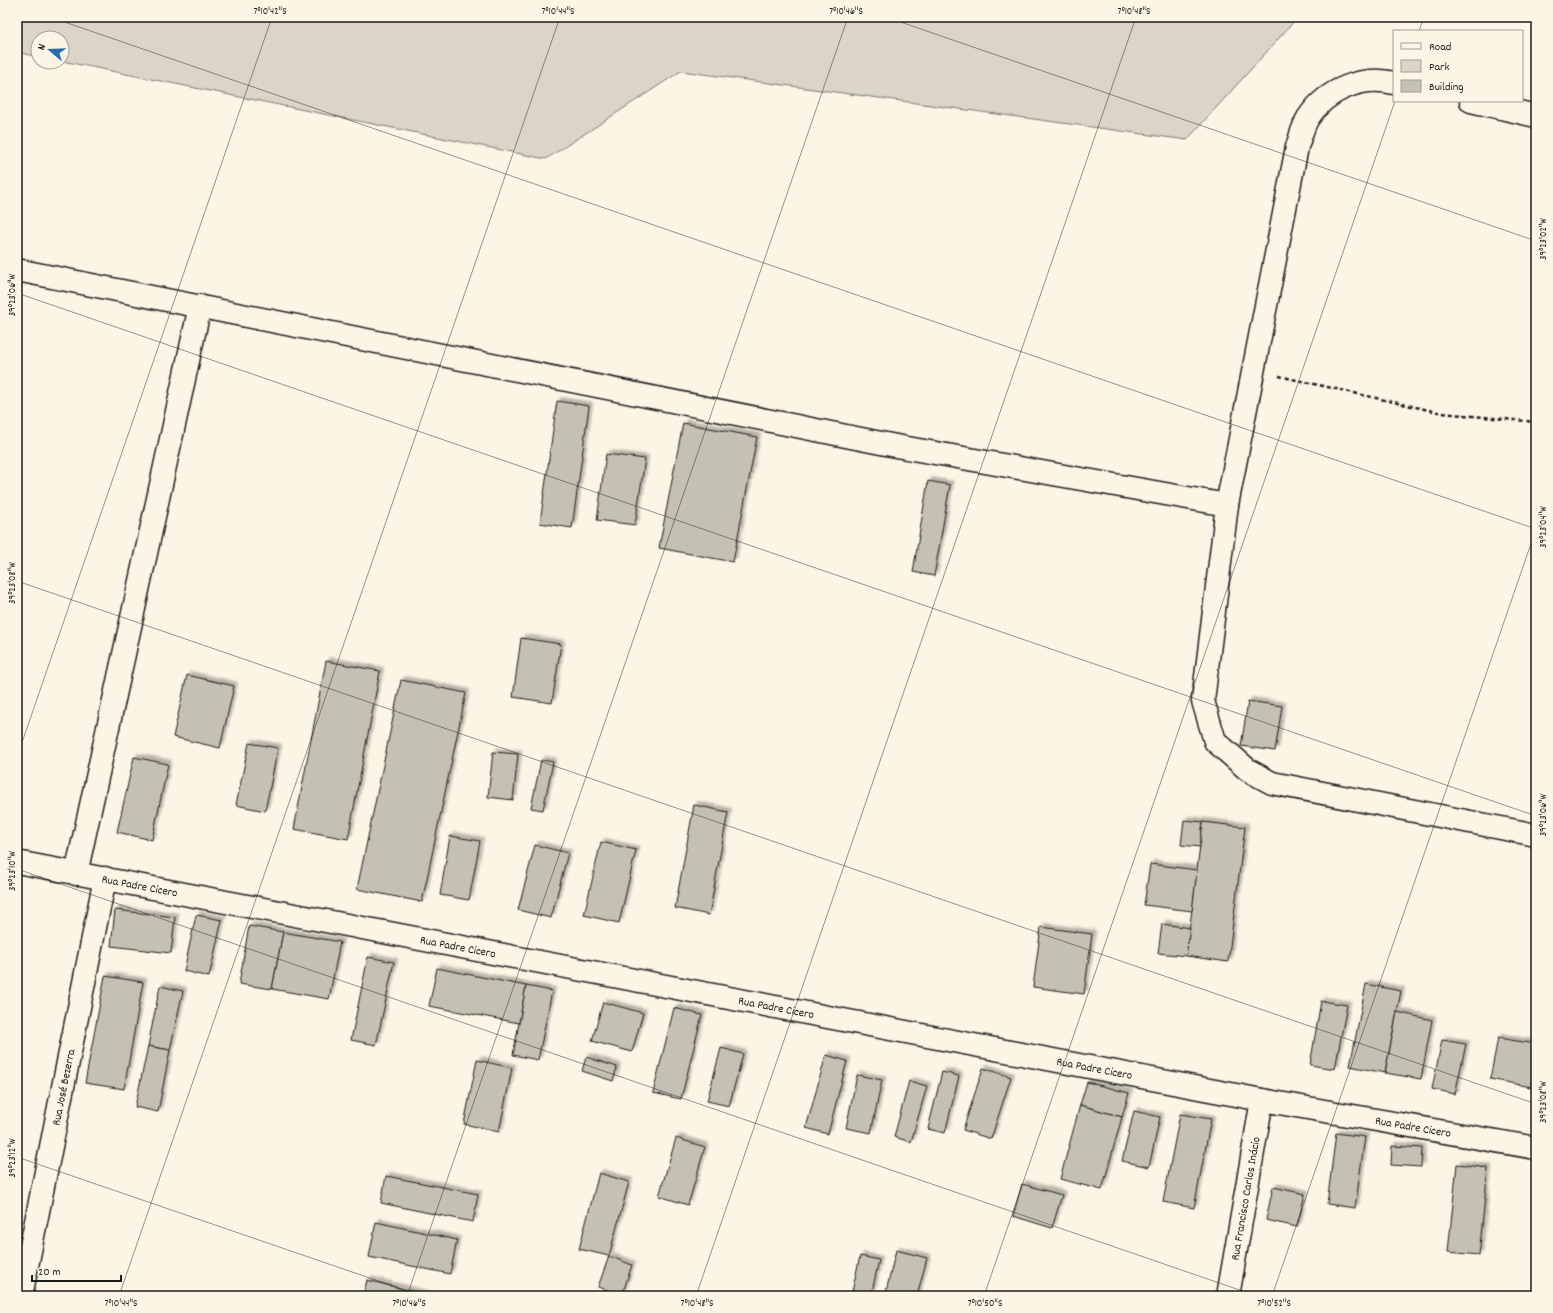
<svg xmlns="http://www.w3.org/2000/svg" width="1553" height="1313" font-family="Dekko,sans-serif">
<style>
.green{fill:#dbd5c8;stroke:#7c7872}
.building{fill:#c4c0b3;stroke:#1c1c1c;filter:url(#shadow)}
.lines{fill:none;stroke-linecap:round;stroke-linejoin:round}
.street-casing{stroke:#1c1c1c;stroke-width:25}
.secondary-casing{stroke:#1c1c1c;stroke-width:25}
.path{stroke:#1c1c1c;stroke-width:2.5;stroke-dasharray:4 3;stroke-linecap:butt}
.street{stroke:#fcf5e5;stroke-width:22}
.secondary{stroke:#fcf5e5;stroke-width:22}
.ticks{fill:none;stroke:#1c1c1c;stroke-width:1;stroke-opacity:0.45}
.labels{text-anchor:middle;stroke-width:3;stroke-linejoin:round;paint-order:stroke}
.street-label{font-size:12px;fill:#1c1c1c;stroke:#fcf5e5}
.neatline{fill:none;stroke:#1c1c1c;stroke-width:1.5}
.ticks-label{font-size:10px;text-anchor:middle;fill:#1c1c1c}
</style>
<defs>
<filter id="shadow"><feDropShadow dx="3.5" dy="-3.5" stdDeviation="1" flood-color="#0004"/></filter>
</defs>
<rect width="100%" height="100%" fill="#fcf5e5"/>
<filter id="ink" filterUnits="userSpaceOnUse"><feTurbulence type="fractalNoise" baseFrequency=".025" numOctaves="2"/><feDisplacementMap in="SourceGraphic" scale="8" xChannelSelector="R" yChannelSelector="G"/><feConvolveMatrix kernelMatrix="1 2 1 2 8 2 1 2 1" color-interpolation-filters="sRGB"/></filter>
<g filter="url(#ink)">
<path class="green" d="M17,17H1298L1187,140L681,71L546,159L62,61V38H38V57L17,52Z"/>
<g class="building">
<path d="M557,401L589,406L572,528L540,523Z"/>
<path d="M683,423L757,437L733,562L659,548Z"/>
<path d="M606,454L645,459L635,525L597,520Z"/>
<path d="M928,481L950,485L934,576L913,572Z"/>
<path d="M1536,519V536L1531,535Z"/>
<path d="M521,638L561,644L552,703L513,697Z"/>
<path d="M326,661L380,671L348,839L294,829Z"/>
<path d="M187,675L234,686L220,748L173,737Z"/>
<path d="M401,680L466,693L422,902L357,889Z"/>
<path d="M1248,701L1282,706L1275,751L1241,746Z"/>
<path d="M249,743L278,748L265,811L236,805Z"/>
<path d="M493,752L518,754L513,800L488,797Z"/>
<path d="M134,757L168,764L152,840L117,832Z"/>
<path d="M541,760L553,762L543,810L531,808Z"/>
<path d="M694,805L728,812L709,915L675,908Z"/>
<path d="M1184,820L1203,822L1200,847L1181,845Z"/>
<path d="M1203,822L1245,827L1228,962L1186,956Z"/>
<path d="M450,836L480,841L469,900L440,895Z"/>
<path d="M601,842L636,850L619,923L584,915Z"/>
<path d="M535,845L568,853L551,918L518,910Z"/>
<path d="M1150,864L1197,870L1192,911L1144,905Z"/>
<path d="M115,910L175,917L171,953L111,946Z"/>
<path d="M196,915L222,920L209,977L184,971Z"/>
<path d="M1162,924L1190,928L1186,956L1158,953Z"/>
<path d="M249,926L283,932L272,989L239,984Z"/>
<path d="M1041,927L1092,934L1084,994L1033,987Z"/>
<path d="M283,932L340,942L329,999L272,989Z"/>
<path d="M368,957L394,962L376,1045L351,1040Z"/>
<path d="M437,968L526,986L519,1023L429,1006Z"/>
<path d="M105,976L143,982L124,1089L85,1083Z"/>
<path d="M1366,984L1401,991L1385,1073L1350,1066Z"/>
<path d="M160,986L183,991L170,1050L148,1046Z"/>
<path d="M526,986L552,991L538,1060L513,1055Z"/>
<path d="M1321,1001L1347,1005L1335,1069L1310,1065Z"/>
<path d="M603,1002L643,1013L632,1052L592,1041Z"/>
<path d="M674,1008L702,1015L681,1099L653,1093Z"/>
<path d="M1397,1012L1432,1020L1421,1079L1385,1073Z"/>
<path d="M1498,1038L1536,1044V1060L1531,1087L1490,1079Z"/>
<path d="M1442,1040L1466,1044L1455,1094L1432,1089Z"/>
<path d="M148,1046L170,1050L158,1112L135,1107Z"/>
<path d="M721,1048L743,1054L729,1106L707,1101Z"/>
<path d="M826,1055L847,1061L828,1134L806,1128Z"/>
<path d="M586,1057L617,1067L613,1081L582,1071Z"/>
<path d="M477,1060L512,1068L499,1132L464,1124Z"/>
<path d="M983,1068L1011,1077L991,1139L963,1130Z"/>
<path d="M942,1072L959,1076L945,1133L928,1129Z"/>
<path d="M857,1075L882,1080L871,1133L846,1128Z"/>
<path d="M909,1081L927,1086L911,1142L894,1137Z"/>
<path d="M1087,1082L1129,1093L1122,1117L1080,1105Z"/>
<path d="M1080,1105L1122,1117L1102,1190L1060,1179Z"/>
<path d="M1134,1111L1160,1117L1149,1167L1122,1161Z"/>
<path d="M1180,1114L1211,1119L1194,1208L1163,1202Z"/>
<path d="M1336,1133L1365,1137L1355,1208L1327,1204Z"/>
<path d="M676,1138L705,1147L688,1205L659,1196Z"/>
<path d="M1392,1146L1422,1148L1421,1167L1391,1165Z"/>
<path d="M1457,1164L1488,1168L1479,1255L1448,1252Z"/>
<path d="M599,1173L629,1182L609,1256L579,1249Z"/>
<path d="M386,1176L478,1194L473,1222L381,1203Z"/>
<path d="M1022,1184L1062,1195L1052,1228L1013,1216Z"/>
<path d="M1273,1187L1305,1194L1297,1227L1266,1220Z"/>
<path d="M376,1222L457,1240L450,1274L369,1257Z"/>
<path d="M896,1250L927,1258L917,1296H885Z"/>
<path d="M609,1256L632,1265L622,1295L598,1287Z"/>
<path d="M860,1256L879,1260L871,1296H851Z"/>
<path d="M367,1280L431,1296H363Z"/>
</g>
<g class="lines">
<defs>
<g id="street">
<path d="M1394,83C1362,75 1326,90 1308,118C1303,126 1300,138 1297,147L1227,505L1203,701L1215,741L1248,770L1272,783L1536,835"/>
<path d="M1471,101L1536,116"/>
<path d="M17,270L896,446L1227,505"/>
<path d="M76,874L200,306"/>
<path id="s1" d="M21,1296L105,878"/>
<path id="s2" d="M1228,1296L1262,1100"/>
</g>
<g id="secondary">
<path id="s3" d="M17,862L1262,1100L1536,1148"/>
</g>
</defs>
<use href="#street" class="street-casing"/>
<use href="#secondary" class="secondary-casing"/>
<path class="path" d="M1279,376L1442,413L1536,422"/>
<use href="#street" class="street"/>
<use href="#secondary" class="secondary"/>
</g>
</g>
<path class="ticks" d="M50,17L1536,529M886,17L1536,241M1419,31L1424,17M17,293L1536,816M17,581L1536,1104M17,757L272,17M17,869L1257,1296M17,1157L422,1296M119,1296L560,17M407,1296L848,17M696,1296L1136,17M984,1296L1395,101M1272,1296L1536,529"/>
<g class="labels">
<g class="street-label">
<text dy="4" stroke="none"><textPath href="#s3" startOffset="125">Rua Padre Cicero</textPath></text>
<text dy="4" stroke="none"><textPath href="#s3" startOffset="449">Rua Padre Cicero</textPath></text>
<text dy="4" stroke="none"><textPath href="#s3" startOffset="773">Rua Padre Cicero</textPath></text>
<text dy="4" stroke="none"><textPath href="#s3" startOffset="1097">Rua Padre Cicero</textPath></text>
<text dy="4" stroke="none"><textPath href="#s1" startOffset="213">Rua José Bezerra</textPath></text>
<text dy="4" stroke="none"><textPath href="#s3" startOffset="1421">Rua Padre Cicero</textPath></text>
<text dy="4" stroke="none"><textPath href="#s2" startOffset="99">Rua Francisco Carlos Inácio</textPath></text>
</g>
</g>
<rect width="1553" height="1313" fill="none" stroke="#fcf5e5" stroke-width="44"/>
<rect x="1393" y="30" width="130" height="72" fill="#fcf5e5" stroke="#a29e95"/>
<rect x="1401" y="43" width="20" height="6" fill="#fcf5e5" stroke="#a29e95"/>
<text x="1429" y="50" font-size="12" fill="#1c1c1c">Road</text>
<rect x="1401" y="60" width="20" height="12" fill="#dbd5c8" stroke="#a29e95"/>
<text x="1429" y="70" font-size="12" fill="#1c1c1c">Park</text>
<rect x="1401" y="80" width="20" height="12" fill="#c4c0b3" stroke="#a29e95"/>
<text x="1429" y="90" font-size="12" fill="#1c1c1c">Building</text>
<g transform="translate(50 50) rotate(289)"><circle r="19" fill="#fcf5e5" stroke="#a29e95"/>
<path d="M0-3L7 15L0 10L-7 15Z" fill="#1f6fb2"/>
<text y="-6" font-size="11" font-weight="bold" text-anchor="middle" fill="#1c1c1c">N</text>
</g>
<path d="M32 1275v6h89v-6" fill="none" stroke="#1c1c1c" stroke-width="2"/>
<text x="38" y="1275" font-size="12" fill="#1c1c1c" stroke="#fcf5e5" stroke-width="3" paint-order="stroke">20 m</text>
<rect x="22" y="22" width="1509" height="1269" class="neatline"/>
<g class="ticks-label">
<text x="270" y="14">7°10'42"S</text>
<text x="558" y="14">7°10'44"S</text>
<text x="846" y="14">7°10'46"S</text>
<text x="1134" y="14">7°10'48"S</text>
<text transform="translate(1542 239) rotate(-90)" y="4">39°23'02"W</text>
<text transform="translate(11 295) rotate(-90)" y="4">39°23'06"W</text>
<text transform="translate(1542 527) rotate(-90)" y="4">39°23'04"W</text>
<text transform="translate(11 583) rotate(-90)" y="4">39°23'08"W</text>
<text transform="translate(1542 815) rotate(-90)" y="4">39°23'06"W</text>
<text transform="translate(11 871) rotate(-90)" y="4">39°23'10"W</text>
<text transform="translate(1542 1102) rotate(-90)" y="4">39°23'08"W</text>
<text transform="translate(11 1158) rotate(-90)" y="4">39°23'12"W</text>
<text x="121" y="1306">7°10'44"S</text>
<text x="409" y="1306">7°10'46"S</text>
<text x="697" y="1306">7°10'48"S</text>
<text x="985" y="1306">7°10'50"S</text>
<text x="1274" y="1306">7°10'52"S</text>
</g>
</svg>
